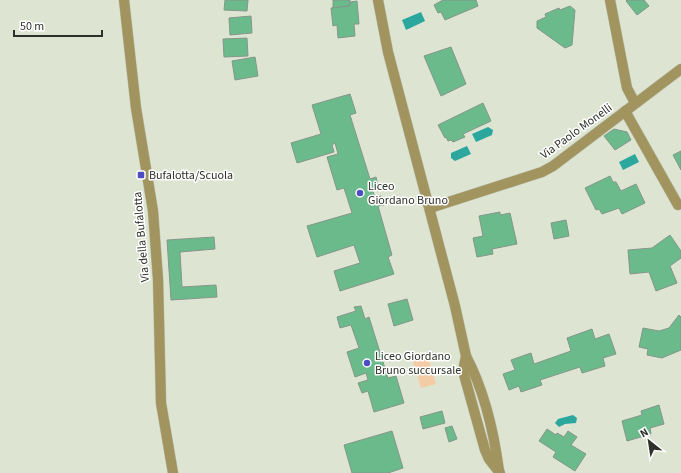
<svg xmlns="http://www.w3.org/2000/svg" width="681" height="473" font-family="'Source Sans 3',sans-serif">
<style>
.green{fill:#f3cba4}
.water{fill:#2ba79d}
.building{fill:#6bba8b;stroke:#84968a}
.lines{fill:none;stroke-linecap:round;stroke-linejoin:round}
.minor-casing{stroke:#bac1b0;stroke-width:11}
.minor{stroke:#a2945f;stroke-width:10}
.poi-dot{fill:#4d4cc2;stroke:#fff;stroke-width:1.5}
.labels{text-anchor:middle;stroke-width:3;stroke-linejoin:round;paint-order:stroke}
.street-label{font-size:12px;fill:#2e3129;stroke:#fff}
.poi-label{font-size:12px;fill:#2e3129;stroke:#fff;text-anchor:start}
</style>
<rect width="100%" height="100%" fill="#dde5d2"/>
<path class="green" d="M427,353L436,384L421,388L412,358Z"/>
<g class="water">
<path d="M421,12L425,21L406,30L402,20Z"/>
<path d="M488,127L493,130L492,135L476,142L472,134Z"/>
<path d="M467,146L471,154L455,161L451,158V153Z"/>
<path d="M635,154L639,162L623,170L619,162Z"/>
<path d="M573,415L577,418L576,423L565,424L559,427L555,423L558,419Z"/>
</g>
<g class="building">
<path d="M225,0H248L247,11L224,10Z"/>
<path d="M333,0H350V6L333,8Z"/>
<path d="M443,0H476L478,6L445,20L441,12L438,13L434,5Z"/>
<path d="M627,0H644L649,6L637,15L626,1Z"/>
<path d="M357,1L359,24H354L355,36L338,38L337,25L333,26L331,8L350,6V2Z"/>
<path d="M570,6L575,10L572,45L565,48L537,28V21L546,17L545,14L559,8L560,10Z"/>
<path d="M251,16L252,33L230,35L229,18Z"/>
<path d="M247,38L248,56L224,57L223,39Z"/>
<path d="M451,47L466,84L441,96L424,56Z"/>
<path d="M255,57L258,76L235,80L232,61Z"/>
<path d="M350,94L356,113L350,115L370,179L376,177L378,186L372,188L375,198L381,196L384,205L378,206L392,255L388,257L394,274L340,291L334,271L360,263L354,245L317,257L307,226L352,213L344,188L337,190L327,157L338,154L335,143L332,145L334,152L297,163L291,143L321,134L312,105Z"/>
<path d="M483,103L491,121L463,134L465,137L453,142L451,140L448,141L446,137L445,138L438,125Z"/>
<path d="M614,129L627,132L631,140L615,150L604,136Z"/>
<path d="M681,151V170L673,155Z"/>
<path d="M610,176L613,182H616L621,191L636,184L645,203L622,214L619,208L602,214L599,209L596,210L585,188Z"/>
<path d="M500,212V215L510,213L517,244L492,249L493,254L477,257L473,238L483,236L479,216Z"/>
<path d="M566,220L569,236L554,239L551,223Z"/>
<path d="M670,235L681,251V258L670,266L677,283L656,291L649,272L630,274L628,250L652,248Z"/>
<path d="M214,237L215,249L180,252L182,287L216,285L217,297L171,300L167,240Z"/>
<path d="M407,299L413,320L394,326L388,304Z"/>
<path d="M361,306L365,319L369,317L388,378L396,376L404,403L374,412L368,391L362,393L358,383L368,380L366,373L355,377L347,352L359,348L351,325L340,328L337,317L356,311L354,307Z"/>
<path d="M679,315L681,317V350L662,358L647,355L648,349L639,347L643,328L659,331L669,328Z"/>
<path d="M592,329L595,339L609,334L616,354L603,358L605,366L582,373L580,367L540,380L542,385L521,392L519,386L509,390L503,374L515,370L511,360L531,353L534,364L571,351L567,338Z"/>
<path d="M659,405L664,424L650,428L651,434L627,441L622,421L642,415L641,411Z"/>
<path d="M442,411L445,423L423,429L420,417Z"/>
<path d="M452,426L457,439L449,442L445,428Z"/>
<path d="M547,429L556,435L557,433L564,437L568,431L577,437L571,445L586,454L575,471L553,457L556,452L539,441Z"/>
<path d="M392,431L403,468L388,473H352L344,445Z"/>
</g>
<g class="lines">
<defs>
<g id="minor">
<path d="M124,0L136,108L153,211L158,279L161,403L173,473"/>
<path d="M378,0L388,52L455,306L466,356L463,371L485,450L489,459L500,473"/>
<path d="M610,0L627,88L635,103"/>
<path d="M625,111L678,205"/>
<path d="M430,208L542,172L553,166L681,69"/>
<path d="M466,356C484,390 494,433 499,471"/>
</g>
</defs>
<use href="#minor" class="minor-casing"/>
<use href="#minor" class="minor"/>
</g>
<g class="poi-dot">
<rect x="137" y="171" width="8" height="8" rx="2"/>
<circle cx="360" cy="193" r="4"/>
<circle cx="367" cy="363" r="4"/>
</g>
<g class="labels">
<g class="street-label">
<text transform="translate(576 131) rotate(-36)" y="4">Via Paolo Monelli</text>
<text transform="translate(141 237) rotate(-95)" y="4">Via della Bufalotta</text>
</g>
<g class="poi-label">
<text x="149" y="179">Bufalotta/Scuola</text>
<text x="368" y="190">Liceo<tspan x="368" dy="14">Giordano Bruno</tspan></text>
<text x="375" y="360">Liceo Giordano<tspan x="375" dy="14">Bruno succursale</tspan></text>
</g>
</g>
<g transform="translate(649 441) rotate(330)" stroke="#ffffff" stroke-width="3" paint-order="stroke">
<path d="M0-3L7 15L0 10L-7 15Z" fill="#2e3129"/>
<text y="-6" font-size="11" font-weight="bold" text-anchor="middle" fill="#2e3129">N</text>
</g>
<path d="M14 30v6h88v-6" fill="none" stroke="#2e3129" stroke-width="2"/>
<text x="20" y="30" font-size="12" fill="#2e3129" stroke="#ffffff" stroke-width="3" paint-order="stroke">50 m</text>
</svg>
